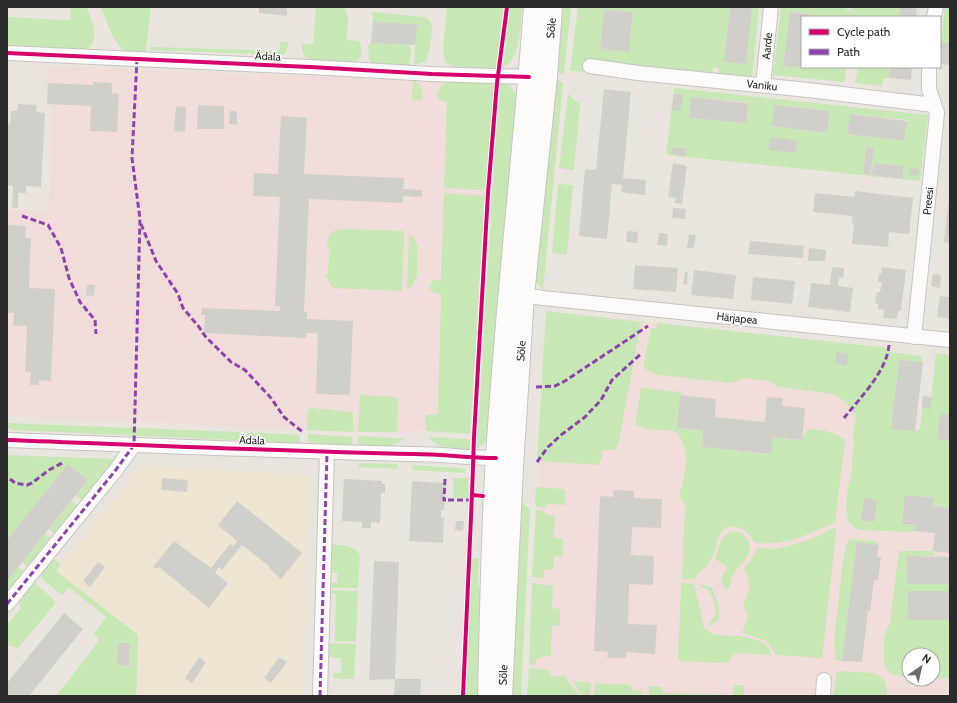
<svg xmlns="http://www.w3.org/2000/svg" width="957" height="703" font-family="Cabin,sans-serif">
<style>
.education{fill:#ede5d2}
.medical{fill:#f0ddda;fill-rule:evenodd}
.green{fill:#c7e7b4;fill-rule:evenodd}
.building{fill:#d1cfca}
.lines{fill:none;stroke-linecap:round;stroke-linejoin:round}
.minor-casing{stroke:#c6c4c4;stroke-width:16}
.secondary-casing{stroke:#c6c4c4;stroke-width:22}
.minor{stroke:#fcfbfa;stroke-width:14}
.secondary{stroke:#fcfbfa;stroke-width:20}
.quiet{stroke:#8e44ad;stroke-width:3;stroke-dasharray:6 3;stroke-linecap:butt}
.cycleway-casing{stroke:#fff;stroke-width:6}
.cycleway{stroke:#d6006c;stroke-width:4}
.labels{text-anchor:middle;stroke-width:3;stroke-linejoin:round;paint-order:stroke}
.street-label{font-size:11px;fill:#2a2a2a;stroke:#fff}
</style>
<rect width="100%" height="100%" fill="#e9e5de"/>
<path class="education" d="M141,466L308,475L303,696H136L138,635L56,571Z"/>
<g class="medical">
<path d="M48,66L494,83L470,432L469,434L426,431L394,433L353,432L7,416V209L48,211L52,111L47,104Z"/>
<path d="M546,311L890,348L880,455L950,466V696H579L530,694ZM909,655H933V679H909Z"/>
</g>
<g class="green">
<path d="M71,7H87C92,24 103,38 84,52L7,48V17L70,20Z"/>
<path d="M101,7H151L146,50L148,54C141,54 133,54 126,51C114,46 106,19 101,7Z"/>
<path d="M316,7H345L348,17L347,40L359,41C363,49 362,58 355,64C343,63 313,65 305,56C302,52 302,48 301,44H313Z"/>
<path d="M447,7H504L496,69L451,66L445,62L443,50Z"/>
<path d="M510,7H522C520,25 522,58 503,67Z"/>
<path d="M560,7H571L564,74L553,70Z"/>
<path d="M578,7H730L724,61L745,64L752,8L745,7H759L752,77L751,78L719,75V68L713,67L712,74L586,59L584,72L570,71ZM604,10L633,13L629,52L600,49Z"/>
<path d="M781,7H827L834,8V7H846L845,9L851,10V7H900L899,15L911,17H810V14L790,12L783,66L804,68V67H846L845,82L773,75Z"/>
<path d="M945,7H950V43L941,42Z"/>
<path d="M372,12L424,17C427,18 430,20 431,23C434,30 429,57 425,62L414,65L416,24L373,22Z"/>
<path d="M152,22L151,47L279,51L280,42H288L287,49L283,56L282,54H258L150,50Z"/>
<path d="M370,43L409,45C413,50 410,59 409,65L372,64L369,59L368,46Z"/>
<path d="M858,67H890L889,78H883L882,86L855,83Z"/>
<path d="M556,79L563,83L543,290L534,280Z"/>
<path d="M413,80C420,85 424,91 422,99L412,101Z"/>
<path d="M452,80L494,83L486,190L444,188L447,102L441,101L437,97C438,88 443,83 452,80Z"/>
<path d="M499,83C510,83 515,92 518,101L488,441L477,448Z"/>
<path d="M674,88L928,115L920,181L666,155ZM691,97L748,102L746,123L689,118ZM774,105L830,111L827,133L772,126ZM850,114L907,120L904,141L847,134ZM770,137L797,140L768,150ZM866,147L874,148L870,175L863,174ZM874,163L904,166L902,179L873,175Z"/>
<path d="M568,94L580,105L574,170L559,168Z"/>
<path d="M558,184L573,185L567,255L552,253Z"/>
<path d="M444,193L485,196L470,432L469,434L426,431L425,418L427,415L438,414L441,294C432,293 426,290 433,280H441Z"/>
<path d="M343,229L404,231L402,291L335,288L331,286L325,274H328L329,245H326C329,233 332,230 343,229Z"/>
<path d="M409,234L414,238L417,245V277L412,286L407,290Z"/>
<path d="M546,311L641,322L618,446L614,450H602V458L598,465L537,461Z"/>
<path d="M658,323L890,348V352L921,356L923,362L899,360L891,428L915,431L920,429L922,408L930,409L936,353L950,355V415L940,414L937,439L950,441V508L933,506V498L906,495L902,524L915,525L914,531L907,532L862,530L855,528L848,521L846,510L848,485L851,476L854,442L853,434L856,415L844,401L833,394L779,387L767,381L745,378L731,383L659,375C652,373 648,372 643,366L651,328H656Z"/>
<path d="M641,388L681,392L677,428L703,430L702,447L770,454L772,437L802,440V437L809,429C825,430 832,431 845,440L835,522C809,535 784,546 755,543C749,532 741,525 727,527C715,535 717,550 710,561C706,568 699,571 695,579H682L685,504L679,496C684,480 689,459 683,443C681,439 679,435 677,432L669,430H652L635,425Z"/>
<path d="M360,395L395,397L398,398L397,432H358Z"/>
<path d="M311,408L352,412L353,414V432L307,430L308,411Z"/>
<path d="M7,423L289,434L300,435V443L12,430L7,427Z"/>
<path d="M308,434L352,437V445L308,442Z"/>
<path d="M360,436L404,439L392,446L359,445L358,438Z"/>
<path d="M429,437L467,439L470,440V450C453,449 441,451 429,437Z"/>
<path d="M7,455L112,459L114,462L82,501L76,496L88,480L68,464L7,540Z"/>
<path d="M359,463L398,464L397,469L359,467Z"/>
<path d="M411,465L460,468L465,469V473L412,470Z"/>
<path d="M453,478H468V498L453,497Z"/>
<path d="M536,487L563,489L565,492V505L547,504L545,508L537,507L535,504Z"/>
<path d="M72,501L78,505L55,534L49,529Z"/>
<path d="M519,503H522L530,509L521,696H510Z"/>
<path d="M536,510L544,511L546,515H555L554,538H563V557L554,556L553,569L544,570V578L532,577Z"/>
<path d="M833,528L836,530V533L822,658L775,655V653L767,641L742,633L748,617L743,604C751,591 751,581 744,568L751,560L757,548C762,547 767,549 772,549C793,546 815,539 833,528Z"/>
<path d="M732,531C739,531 745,534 748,540C755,557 739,563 732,576C730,580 730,583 730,588L726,590L724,588L721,578L727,569L726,566L715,559C719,548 720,535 732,531Z"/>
<path d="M45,534L51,538L28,567L22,562Z"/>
<path d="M852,539L876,541L879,545L857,542L842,661L834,660L836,656L834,642L843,560L847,542Z"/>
<path d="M333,544C343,546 355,545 360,555L358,588H327V582L337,583V573L328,572L331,545Z"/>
<path d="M899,551H933L934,556H907V583L950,584V591H908L907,620H950V679L933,678V655H909V677L892,674L887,670L884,663V637L890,622Z"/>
<path d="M51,557L61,564L56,571L138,635L136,696H56L99,641L94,634L106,617L69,587L62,595L42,579L40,571ZM118,643H130L129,666L117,665Z"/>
<path d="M472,558H479L478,583L483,612L479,696H466Z"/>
<path d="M18,567L25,571L7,593V581Z"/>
<path d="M31,583L36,584L53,599L55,602V604L18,648L7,645V625L21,608L16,598Z"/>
<path d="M532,583L553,586L552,608L560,609V626L552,625L551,655L536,659V665L529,664Z"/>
<path d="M681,583L694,584L704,627C711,636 721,635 733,636L736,635C749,639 769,639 771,655L734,653L728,663L678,661Z"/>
<path d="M698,584L711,587C715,592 721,612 719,618C717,622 712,624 709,627V622L715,616C715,606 714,589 702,588Z"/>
<path d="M327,590L358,591L356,642L335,641L336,594L327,593Z"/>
<path d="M324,643L356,644L354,679L333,678V673H341V658L325,657Z"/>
<path d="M529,668L549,670V676H564L579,695L527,696Z"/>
<path d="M837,671L874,673C886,678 888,684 886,696H833Z"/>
<path d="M572,681L591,683L590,695H582Z"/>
<path d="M595,683L631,685V690L641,691V696L594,695Z"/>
<path d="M734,685H744V696H746H649V686L662,687L663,693L733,695Z"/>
</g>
<g class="building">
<path d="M259,7H287V16L259,13Z"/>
<path d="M730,7L752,8L746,64L724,62Z"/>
<path d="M900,7H917L916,17L899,15Z"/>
<path d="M604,10L633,12L629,52L600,49Z"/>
<path d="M790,12L810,14V17H802V68L783,66Z"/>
<path d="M373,22L417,24L415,45L371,43Z"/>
<path d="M941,42L950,43V65L940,64Z"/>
<path d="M890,67H912L911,80L889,78Z"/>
<path d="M93,82L112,83V93L119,94L117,132L90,131L91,106L47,104L48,83L93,85Z"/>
<path d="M604,89L631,92L623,178L646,180L645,195L621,192L622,185L612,184L607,239L579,236L585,169L596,170Z"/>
<path d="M674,94L683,95L681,111L672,110Z"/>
<path d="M691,97L748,103L746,123L689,118Z"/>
<path d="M18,104L37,105L36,112L45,113L41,187L26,186V193H18V208H12L13,186L7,185V123L10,124L11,111H17Z"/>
<path d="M198,105L224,106V129H197Z"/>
<path d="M774,105L830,111L827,133L772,126Z"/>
<path d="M176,106L186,107L185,132L174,131Z"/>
<path d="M230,111H237V125L229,124Z"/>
<path d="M850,114L907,121L904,141L847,134Z"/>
<path d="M281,116L307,118L304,174L404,178L403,189L422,190V197L403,196V203L309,199L304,312H307V319L353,321L350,395L316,394L318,333H307L306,338L204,333L205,315H201L202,308L280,311V306H275L280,197L253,196L254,173L278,174Z"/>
<path d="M770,137L797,140L796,153L768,150Z"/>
<path d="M672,147L687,149L685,157L671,154Z"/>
<path d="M866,147L874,148L870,175L863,174Z"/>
<path d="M673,163L687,166L682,204L675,203L676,198L668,197Z"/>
<path d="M874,163L904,166L902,179L872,175Z"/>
<path d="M910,167L919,169L918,176L909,174Z"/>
<path d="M855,191L913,198L909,234L889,232L888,247L852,244L854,224L852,223V216L813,212L815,193L854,197Z"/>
<path d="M949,198H950V243L944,242Z"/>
<path d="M673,208L686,209L685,219L672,218Z"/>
<path d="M7,225L26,226L25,238H31L29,288L55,289L51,381L39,380V385H30L31,372H25L27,326H13L14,313H7Z"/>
<path d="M627,231L638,232L637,243L626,242Z"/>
<path d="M659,233L668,234L667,246L657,245Z"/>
<path d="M689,234L696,235L694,248H687Z"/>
<path d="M750,241L804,246L803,258L748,254Z"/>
<path d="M809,248L826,250L825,261H808Z"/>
<path d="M635,265L678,268L676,292L633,289Z"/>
<path d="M832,267L844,268L843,278L839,277L838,286L853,288L850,312L808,307L811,283L830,285Z"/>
<path d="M882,267L906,270L901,311H898L897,319L883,318L884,310L878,309V304L875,303L877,292H880L882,282H878L879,273L881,274Z"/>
<path d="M694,270L736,275L733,299L691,295Z"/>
<path d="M685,272H688L687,285L683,284Z"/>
<path d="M933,274L941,275L940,288L931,286Z"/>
<path d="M753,277L795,281L792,304L751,300Z"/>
<path d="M87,285H95L94,296L86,295Z"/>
<path d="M940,296L950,297V319L937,317Z"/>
<path d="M836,352L848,353L847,365L835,364Z"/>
<path d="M899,360L923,362L915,431L891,429Z"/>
<path d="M680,395L716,399L715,417L765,422L767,397L783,398L782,406L805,408L802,440L772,437L771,454L702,447L703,430L677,428Z"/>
<path d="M923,396L932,397L930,409L922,408Z"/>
<path d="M940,414L950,415V441L937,439Z"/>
<path d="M68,464L88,480L7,581V540Z"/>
<path d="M162,478L188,480L187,492L161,490Z"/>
<path d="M344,479L382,481V484H385V493H381L380,523L371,522V528H362V522L342,521Z"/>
<path d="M412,481L446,483L444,510H441V518H444L443,543L409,541Z"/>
<path d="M614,490L634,491V498L662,499L661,528L632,527L631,555L654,556L653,585L629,584L628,624L657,625L655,654L626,652V658H607L608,652L594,651L600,496L613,497Z"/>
<path d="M905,495L934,498L933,506L950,508V553L933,551L935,533L914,531L915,525L902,524Z"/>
<path d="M864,498L877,500L874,522L861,520Z"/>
<path d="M237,501L302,553L281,579L269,568L270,567L242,545L222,570L219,567L215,573L228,583L209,608L159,567L157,569L153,567L174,541L211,568L230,544L234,546L237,541L218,525Z"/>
<path d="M456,521H464L463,531L455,530Z"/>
<path d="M857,542L879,545L877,557H881L878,581L874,580L870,611L868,610L862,662L842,661Z"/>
<path d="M907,556L950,557V584H907Z"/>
<path d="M374,561L399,562L395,679L369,680Z"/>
<path d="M98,562L105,567L90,587L83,581Z"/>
<path d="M908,591H950V620H907Z"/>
<path d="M64,613L83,629L29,696H7V683Z"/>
<path d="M118,643H130L129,666L117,665Z"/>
<path d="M199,657L206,662L192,683L185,678Z"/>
<path d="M279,657L287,662L271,683L264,678Z"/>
<path d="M395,679H421L420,696H394Z"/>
</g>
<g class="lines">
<defs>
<g id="minor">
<path d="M934,17L936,7"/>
<path d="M7,53L310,67L432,74L529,77"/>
<path d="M590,66L638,73L808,90L934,105"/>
<path d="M763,85L771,7"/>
<path d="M515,294L543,298L950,340"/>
<path d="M914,337L937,113L929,89V67"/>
<path d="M7,440C143,445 278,451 414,454C441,454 468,458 496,458"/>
<path d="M7,604L115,471L134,445"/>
<path d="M320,696L327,452"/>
<path d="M823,696L824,680"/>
</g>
<g id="secondary">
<path d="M488,696C490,616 491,536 496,457C505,306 523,157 534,7"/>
<path d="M502,696L513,467L524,295L547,77L552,7"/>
</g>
</defs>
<use href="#minor" class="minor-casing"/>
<use href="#secondary" class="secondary-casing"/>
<use href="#minor" class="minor"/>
<use href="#secondary" class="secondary"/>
<g class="quiet">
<path d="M22,216L48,225L61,248L69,278L80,302L95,320L96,334"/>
<path d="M141,224L156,261L178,294L183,308L199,327L205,336L231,362L245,370L271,398L284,417L304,433"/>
<path d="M536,387L555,386L565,381L648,326"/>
<path d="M844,418C860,398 887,371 889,345"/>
<path d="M537,462L548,447L561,435L585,417L601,400L612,380L642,353"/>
<path d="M10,479L15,483L27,485L32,483L49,470L62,463"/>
<path d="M445,479L444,500H446"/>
<path d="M448,500H471"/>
<path d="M7,604L115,471L134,445L140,219L132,158L137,59"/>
<path d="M320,696L327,452"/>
</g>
<defs>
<g id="cycleway">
<path d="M7,53L310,67L432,74L529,77"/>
<path d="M7,440C143,445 278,451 414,454C441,454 468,458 496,458"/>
<path d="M472,495L474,437L488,193L497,83L507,7"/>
<path d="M463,696L472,495L483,496"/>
</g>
</defs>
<use href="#cycleway" class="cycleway-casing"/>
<use href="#cycleway" class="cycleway"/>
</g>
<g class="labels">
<g class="street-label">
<text transform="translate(551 28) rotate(-85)" y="4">Sõle</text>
<text transform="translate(767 46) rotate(-85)" y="4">Aarde</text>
<text transform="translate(268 56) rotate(3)" y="4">Ädala</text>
<text transform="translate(762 85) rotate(6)" y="4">Vaniku</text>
<text transform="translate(928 201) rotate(-84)" y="4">Preesi</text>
<text transform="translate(737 318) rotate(6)" y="4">Härjapea</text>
<text transform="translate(521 351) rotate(-86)" y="4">Sõle</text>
<text transform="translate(252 440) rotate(2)" y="4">Ädala</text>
<text transform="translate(503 675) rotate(-87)" y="4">Sõle</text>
</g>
</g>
<rect width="957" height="703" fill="none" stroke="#2a2a2a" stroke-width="16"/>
<rect x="801" y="16" width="140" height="52" fill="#ffffff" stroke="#aaaaaa"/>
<rect x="809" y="29" width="20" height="6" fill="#d6006c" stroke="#aaaaaa"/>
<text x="837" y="36" font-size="12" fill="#2a2a2a">Cycle path</text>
<rect x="809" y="49" width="20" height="6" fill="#8e44ad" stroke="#aaaaaa"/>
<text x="837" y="56" font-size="12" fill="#2a2a2a">Path</text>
<g transform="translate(921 667) rotate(34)"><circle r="19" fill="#ffffff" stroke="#aaaaaa"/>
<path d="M0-3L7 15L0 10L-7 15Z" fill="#6d6b69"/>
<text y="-6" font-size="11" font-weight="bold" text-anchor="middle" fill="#2a2a2a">N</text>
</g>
</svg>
